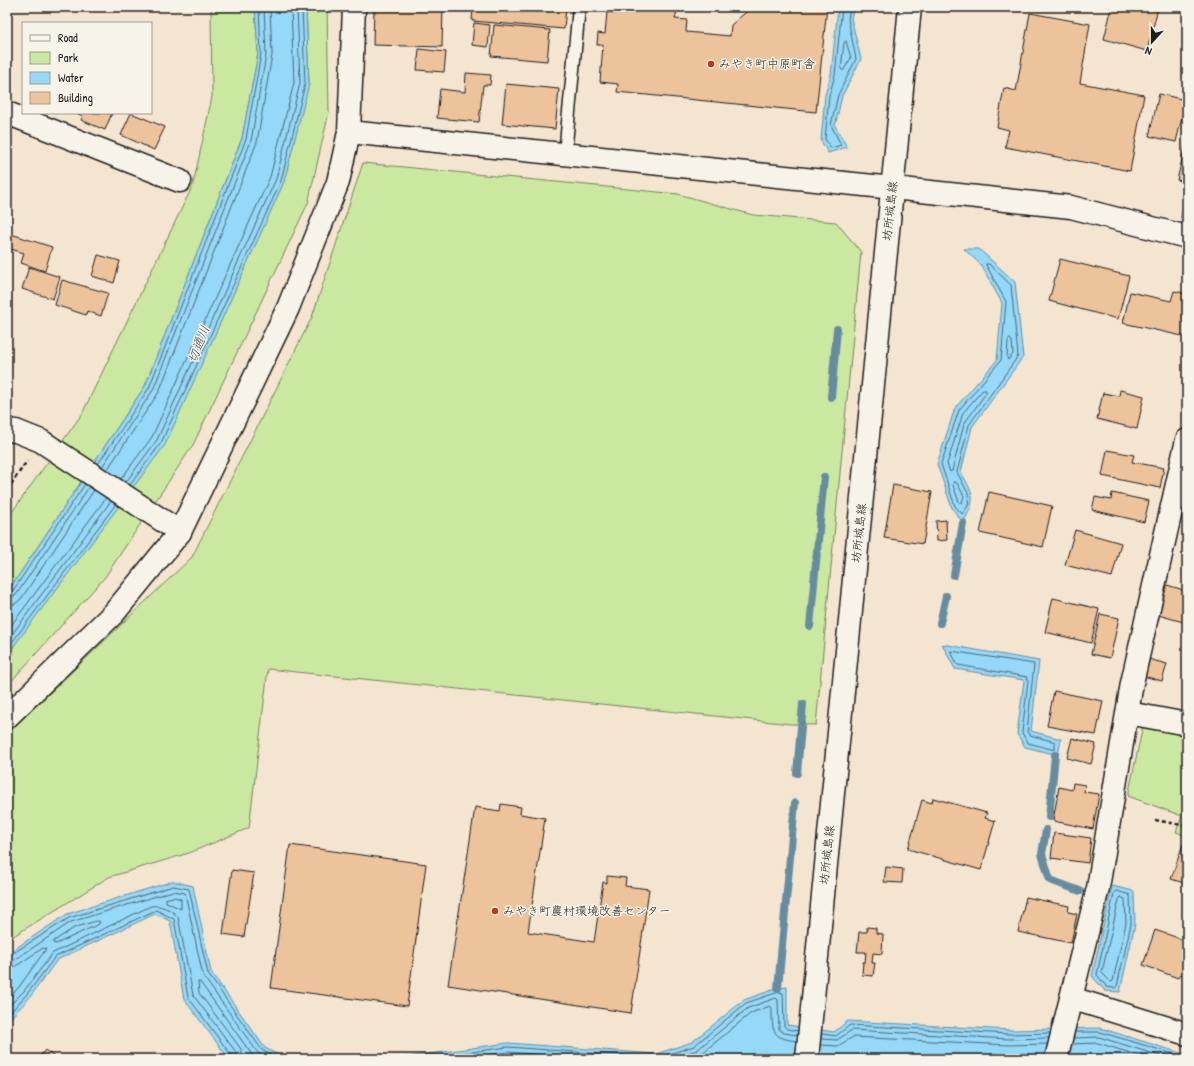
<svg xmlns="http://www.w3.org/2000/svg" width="1194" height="1066" font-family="'Patrick Hand','Klee One',sans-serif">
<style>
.green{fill:#cbe8a0;stroke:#74825e}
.water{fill:#95d8f7;stroke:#658d9f}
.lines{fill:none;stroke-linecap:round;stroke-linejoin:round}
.shore{stroke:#4c6774;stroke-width:1}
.stream{stroke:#658d9f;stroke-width:8}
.building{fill:#edc39c;stroke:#1c1c1c}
.lane-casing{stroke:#1c1c1c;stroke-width:15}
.street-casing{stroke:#1c1c1c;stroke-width:25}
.secondary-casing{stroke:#1c1c1c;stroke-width:25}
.path{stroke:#1c1c1c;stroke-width:2.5;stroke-dasharray:4 3;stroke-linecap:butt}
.lane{stroke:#f7f3e8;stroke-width:12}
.street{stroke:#f7f3e8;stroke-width:22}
.secondary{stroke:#f7f3e8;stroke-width:22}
.poi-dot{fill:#c8321e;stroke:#f7f3e8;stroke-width:1.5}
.labels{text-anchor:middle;stroke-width:3;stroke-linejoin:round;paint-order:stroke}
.poi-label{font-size:12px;fill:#1c1c1c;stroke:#f7f3e8;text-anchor:start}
.street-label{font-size:12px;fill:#1c1c1c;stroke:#f7f3e8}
.water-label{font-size:13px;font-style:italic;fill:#40545e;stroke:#f7f3e8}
</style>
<rect width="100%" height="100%" fill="#f4e5d1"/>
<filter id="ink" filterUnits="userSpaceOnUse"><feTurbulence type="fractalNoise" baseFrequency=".025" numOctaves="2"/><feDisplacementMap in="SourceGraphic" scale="8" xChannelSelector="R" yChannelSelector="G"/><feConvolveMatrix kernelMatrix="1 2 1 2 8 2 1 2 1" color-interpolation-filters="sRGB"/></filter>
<g filter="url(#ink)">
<g class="green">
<path d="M211,7H255L258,54L242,138L145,386L7,593V519L82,414L193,185L212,97Z"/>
<path d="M306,7H327L329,112L308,203L193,445L105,577L7,686V655L11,651L309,84Z"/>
<path d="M363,163L678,194L753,215L836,222L861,252L816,725L791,724L268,669L249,828L189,853L109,877L7,940V734L192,557L312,317Z"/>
<path d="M1143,725L1187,734V836L1176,832L1182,816L1128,796Z"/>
</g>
<g class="water">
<path d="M255,7H306L309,84L284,182L165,445L7,655V593L145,386L242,138L258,54Z"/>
<path d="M838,7H854L851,18L861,59L842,96L835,126L847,147L828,153L821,141L825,95L831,75Z"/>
<path d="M964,249H979L1015,282L1023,357L972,427L961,472C974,496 977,498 963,523L952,508L937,464L955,408L997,360L1002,303L981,265Z"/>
<path d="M942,644L1039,661L1031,731L1061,739L1058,755L1025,747L1017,734L1024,680L955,669Z"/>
<path d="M173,881L193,886L211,972L265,1048L286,1059H229L184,999L170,921L155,914L57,960L30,997L7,1022V954L67,914Z"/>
<path d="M1112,886L1134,891L1135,924L1120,992L1105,991L1092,976Z"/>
<path d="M787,987V1025L834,1032L848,1021L1010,1030L1100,1028L1187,1055V1059H392L508,1043L656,1054L692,1042L744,1000L778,988Z"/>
</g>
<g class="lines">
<g class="shore">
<path d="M842,7L835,75L829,96L825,139L831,148L841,145L831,125L838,95L856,59L848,19L850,7"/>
<path d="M846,41L851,58L843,71L841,69L844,43Z"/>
<path d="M986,264H989L1011,285L1018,356L969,425L957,472L969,495L968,506L962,514L955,506L941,464L959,410L1001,360L1006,302Z"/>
<path d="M1010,339L1012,341L1013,354L1008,360L1007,358L1008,341Z"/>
<path d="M983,390H986V393L964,424L952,471L950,472L947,464L963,413Z"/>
<path d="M98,464L149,388L246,139L261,54L259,7"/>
<path d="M102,467L153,390L251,141L266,55L264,7"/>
<path d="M107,470L159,392L257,142L272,55L270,7"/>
<path d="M121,479L152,437L270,177L294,83L291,7"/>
<path d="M126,482L157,440L276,179L300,83L297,7"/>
<path d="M954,482L957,483L964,496L962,503L959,502L953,485Z"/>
<path d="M130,485L161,443L281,181L305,84L302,7"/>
<path d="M7,594L12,592L85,484"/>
<path d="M7,599L16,595L89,487"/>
<path d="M7,605L15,604L21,599L94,490"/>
<path d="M7,631L106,498"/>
<path d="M7,641L111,501"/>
<path d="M7,649L116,504"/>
<path d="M951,651L1034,664L1027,732L1030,735L1055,742V750L1028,743L1022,733L1028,681L1027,677L958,665Z"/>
<path d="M1117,891L1130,895L1131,924L1117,986L1115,988L1107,987L1097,975L1114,893Z"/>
<path d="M174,897L181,899V909L166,902V899Z"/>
<path d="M1120,897L1125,899L1126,923L1113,981L1111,982L1102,973Z"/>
<path d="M97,921L100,922L99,924L56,944L53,943L54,941L74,928Z"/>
<path d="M7,957L69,918L173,886L189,889L208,974L262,1050L277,1059"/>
<path d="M7,962L13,961L71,922L173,891L185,893L203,976L258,1053L266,1059"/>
<path d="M7,968L16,966L43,948L46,949L19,987L7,1000"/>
<path d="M7,1008L24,991L53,953L151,906C159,904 173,910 178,917L193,995L236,1052L237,1059"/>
<path d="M7,1016L27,994L55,957L156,910L174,919L188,997L231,1055L232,1059"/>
<path d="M1075,1032H1100L1187,1058"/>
<path d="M822,1034L836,1036L850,1025L1009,1034L1050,1033"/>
<path d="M1074,1038L1099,1037L1170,1059"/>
<path d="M821,1039L837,1040L852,1030L1009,1039L1049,1038"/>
<path d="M1072,1044L1098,1043L1150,1059"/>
<path d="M820,1045L838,1046L853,1037L1009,1045L1047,1044"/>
<path d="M243,1059L241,1049L199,993L198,982H200L255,1059"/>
<path d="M422,1059L508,1047L657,1058L694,1046L746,1003L779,992L783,993L784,1026L787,1029L798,1031"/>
<path d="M460,1059L508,1052L599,1059"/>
<path d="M670,1059L697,1050L748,1008L776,998L778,1000L779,1029L784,1033L797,1035"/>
<path d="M689,1059L701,1054L751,1013L770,1006L772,1008C772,1031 771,1038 797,1041"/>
</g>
<g class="stream">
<path d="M831,397L837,329"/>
<path d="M954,575L963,523"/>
<path d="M940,623L946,596"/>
<path d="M810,626L824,477"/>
<path d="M797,773L803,704"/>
<path d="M1049,817L1055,755"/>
<path d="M1046,830L1042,854L1050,880L1080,891"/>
<path d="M778,988L795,803"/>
</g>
</g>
<g class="building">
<path d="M374,7H443L442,47L373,45Z"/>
<path d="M473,7H566L564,29L472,21Z"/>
<path d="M616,7H678L675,19L687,20L686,32L730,36L731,25L752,7H827L816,112L617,92L618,84L600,82L603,45H597L598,33L605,34L607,12L617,13Z"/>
<path d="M1112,7L1158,8L1147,51L1104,39Z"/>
<path d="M1030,13L1090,24L1080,83L1144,95L1130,171L1005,147L1009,130L997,127L1004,88L1016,91Z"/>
<path d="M474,23L490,25L488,47L472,45Z"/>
<path d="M494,25L550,30L547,61L491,56Z"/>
<path d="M419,49L446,52L444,72L417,70Z"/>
<path d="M466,73L491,75L490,85H483L479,122L437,118L440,89L465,92Z"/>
<path d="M506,84L559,89L555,129L502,124Z"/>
<path d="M1159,94L1186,100L1176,142L1149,136Z"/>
<path d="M76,113H112L105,130L81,120L83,116Z"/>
<path d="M131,113L165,127L154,150L121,135Z"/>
<path d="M1186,143H1187V182L1177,180Z"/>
<path d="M1186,189H1187V219L1181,218Z"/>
<path d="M11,234L52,247L45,271L21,263L24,253L7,248Z"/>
<path d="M98,255L120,261L114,283L92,276Z"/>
<path d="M1060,259L1129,276L1118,319L1049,301Z"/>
<path d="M29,267L60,277L53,299L22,289Z"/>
<path d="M62,280L108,293L101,316L87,311L86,315L55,305Z"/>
<path d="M1174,291L1187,294V337L1123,323L1130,292L1171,301Z"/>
<path d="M1120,390L1144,396L1137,429L1097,419L1103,393L1119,396Z"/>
<path d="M1107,450L1134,455L1132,462L1164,468L1160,488L1102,476Z"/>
<path d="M893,485L932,492L923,544L884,538Z"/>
<path d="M989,492L1052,506L1043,547L980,533Z"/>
<path d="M1112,493L1149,501L1144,522L1092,510L1095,497L1111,500Z"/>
<path d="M946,520L947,540L937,541L936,521Z"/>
<path d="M1075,530L1121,543L1112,577L1065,565Z"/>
<path d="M1167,585L1187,591V623L1158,615Z"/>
<path d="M1053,598L1099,609L1091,643L1045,632Z"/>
<path d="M1100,614L1119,618L1110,658L1091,654Z"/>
<path d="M1148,659L1167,664L1162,681L1143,676Z"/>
<path d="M1054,691L1103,701L1096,735L1047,726Z"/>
<path d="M1072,738L1096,744L1091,764L1067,758Z"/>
<path d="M1073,783L1085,785L1084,792L1099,794L1093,829L1053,821L1059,787L1072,790Z"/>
<path d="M933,798L987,813L985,818L995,821L981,870L908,849L922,800L932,803Z"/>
<path d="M501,804L521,807L520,814L545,818L528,932L594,942L603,882L607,883V876L626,878L625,886L649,889L631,1013L448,985L475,807L500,811Z"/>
<path d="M1054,833L1091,838L1088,863L1051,858Z"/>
<path d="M1183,844L1187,845V884L1171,879Z"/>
<path d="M290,845L426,864L407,1006L271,988Z"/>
<path d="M886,867L903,869L902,883L884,882Z"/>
<path d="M232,870L254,873L244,937L223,934Z"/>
<path d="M1026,897L1069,906L1068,912L1077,914L1071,943L1018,932Z"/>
<path d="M867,927L876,928V933L883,934L882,954L873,953L872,963H875L873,976L862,975L863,962H865L866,952H857L859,932H867Z"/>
<path d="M1155,930L1187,941V961L1182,975L1180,974L1178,978L1143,965Z"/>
<path d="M1187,961V980L1183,979L1185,976L1182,975Z"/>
<path d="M45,1050L57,1059H38Z"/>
</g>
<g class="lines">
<defs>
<path id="lane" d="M565,154L579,7"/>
<g id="street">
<path d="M7,113L180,181"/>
<path d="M349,132L893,188"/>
<path d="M7,430L16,431L41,441L180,532"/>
<path d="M1128,713L1187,724"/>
<path d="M7,717L114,613L180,532L288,308L338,182L349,132L354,7"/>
<path d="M1071,998L1187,1034"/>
<path d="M1056,1059L1098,888L1132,683L1187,440"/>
</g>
<g id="secondary">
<path d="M893,188L1071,207L1187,237"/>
<path d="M807,1059L910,7"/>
</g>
</defs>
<use href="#lane" class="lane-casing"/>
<use href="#street" class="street-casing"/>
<use href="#secondary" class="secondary-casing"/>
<g class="path">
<path d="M7,490L27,461"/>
<path d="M1155,820L1187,826"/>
</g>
<use href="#lane" class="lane"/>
<use href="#street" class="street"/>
<use href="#secondary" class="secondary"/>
</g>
</g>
<g class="poi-dot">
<circle cx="711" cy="64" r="4"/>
<circle cx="495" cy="911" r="4"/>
</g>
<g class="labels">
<g class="poi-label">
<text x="719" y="68">みやき町中原町舎</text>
<text x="503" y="915">みやき町農村環境改善センター</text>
</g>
<g class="street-label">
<text transform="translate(890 211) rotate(-84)" y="4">坊所城島線</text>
<text transform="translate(859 533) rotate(-84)" y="4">坊所城島線</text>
<text transform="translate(827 855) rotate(-84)" y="4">坊所城島線</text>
</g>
<g class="water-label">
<text transform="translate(198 344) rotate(-69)" y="5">切通川</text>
</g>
</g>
<rect width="1194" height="1066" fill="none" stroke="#f7f3e8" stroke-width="24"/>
<rect x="12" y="12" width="1170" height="1042" fill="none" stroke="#1c1c1c" stroke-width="1.5" filter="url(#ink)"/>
<rect x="22" y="22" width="130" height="92" fill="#f7f3e8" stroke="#9f9d96"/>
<rect x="30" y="35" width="20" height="6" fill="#f7f3e8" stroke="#9f9d96"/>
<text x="58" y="42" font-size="12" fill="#1c1c1c">Road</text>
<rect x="30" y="52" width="20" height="12" fill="#cbe8a0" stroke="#9f9d96"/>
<text x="58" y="62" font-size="12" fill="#1c1c1c">Park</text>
<rect x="30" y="72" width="20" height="12" fill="#95d8f7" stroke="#9f9d96"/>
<text x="58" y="82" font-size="12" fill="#1c1c1c">Water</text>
<rect x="30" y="92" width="20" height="12" fill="#edc39c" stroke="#9f9d96"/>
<text x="58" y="102" font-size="12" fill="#1c1c1c">Building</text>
<g transform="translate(1152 42) rotate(201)" stroke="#f7f3e8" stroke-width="3" paint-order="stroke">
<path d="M0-3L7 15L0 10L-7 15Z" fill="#1c1c1c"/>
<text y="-6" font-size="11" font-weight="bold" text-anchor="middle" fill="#1c1c1c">N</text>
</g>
</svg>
